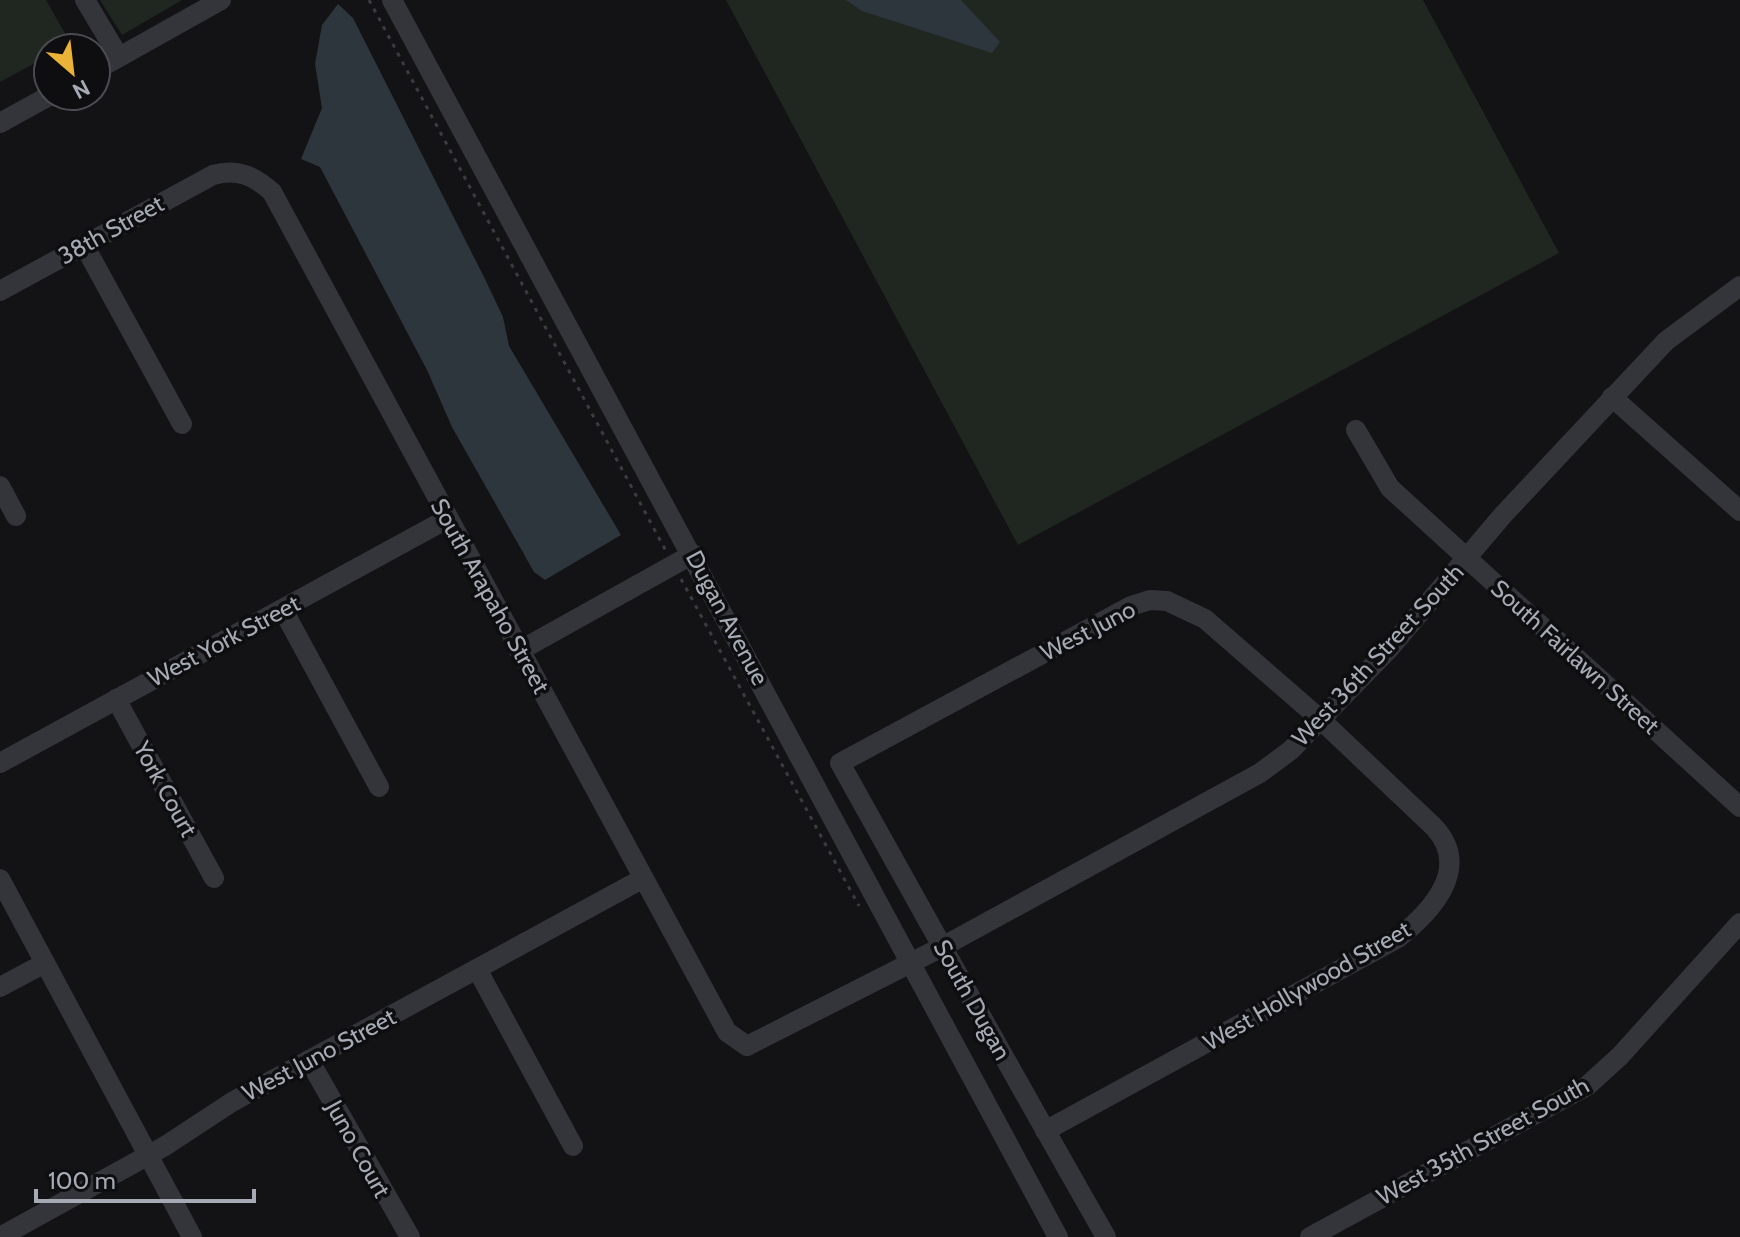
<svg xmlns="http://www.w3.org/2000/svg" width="1740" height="1237" font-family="Cabin,sans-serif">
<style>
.green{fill:#202721}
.water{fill:#2d353d}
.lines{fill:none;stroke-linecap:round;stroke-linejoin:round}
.path{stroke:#3a3c41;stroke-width:3;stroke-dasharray:4 6;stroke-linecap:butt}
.minor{stroke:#34353a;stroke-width:20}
.labels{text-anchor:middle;stroke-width:7;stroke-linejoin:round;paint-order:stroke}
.street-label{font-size:24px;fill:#a5aab5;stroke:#0e0e10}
</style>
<rect width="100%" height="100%" fill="#131315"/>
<g class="green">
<path d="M0,0H46L71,44L48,48V56L0,82Z"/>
<path d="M100,0H182L122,35Z"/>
<path d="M726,0H1423L1559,253L1018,545Z"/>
</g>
<g class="water">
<path d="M846,0H961L1000,42L992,53L862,11Z"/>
<path d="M338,4L353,18L485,279L503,317L509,346L621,535L545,580L534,572L452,427L427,370L320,167L301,159L322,108L315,64L322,25Z"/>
</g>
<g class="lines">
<g class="path">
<path d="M369,0L666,551"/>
<path d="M681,579L859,906"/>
</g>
<g class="minor">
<path d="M85,0L119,57"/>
<path d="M392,0L1058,1237"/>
<path d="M96,70L221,0"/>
<path d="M0,123L49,96"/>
<path d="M84,245L182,424"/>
<path d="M0,291L213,175C238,168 254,176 272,192L727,1032L747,1046L942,947L1260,773L1291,750L1389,649L1503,515L1666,341L1740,286"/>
<path d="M1612,397L1740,511"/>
<path d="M1356,430L1390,488L1740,807"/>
<path d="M0,486L16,516"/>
<path d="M283,610L379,787"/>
<path d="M519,651L693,554"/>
<path d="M116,699L214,878"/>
<path d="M0,763L447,519"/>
<path d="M0,879L192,1237"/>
<path d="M477,969L573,1146"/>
<path d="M0,987L45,963"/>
<path d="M309,1060L410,1237"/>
<path d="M1045,1131L1398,938C1432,911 1472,868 1434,827L1320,719L1205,619L1167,601L1150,600L1131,606L840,763C928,921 1016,1080 1106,1237"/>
<path d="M0,1237L165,1146L232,1102L642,879"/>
<path d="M1310,1237L1587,1086L1620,1056L1740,923"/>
</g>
</g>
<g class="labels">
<g class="street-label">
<text transform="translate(111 230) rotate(-29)" y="8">38th Street</text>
<text transform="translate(490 596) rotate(61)" y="8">South Arapaho Street</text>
<text transform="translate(727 618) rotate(62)" y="8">Dugan Avenue</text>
<text transform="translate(1088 631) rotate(-27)" y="8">West Juno</text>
<text transform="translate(224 641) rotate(-28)" y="8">West York Street</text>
<text transform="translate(1378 655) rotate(-47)" y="8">West 36th Street South</text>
<text transform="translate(1575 657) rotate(42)" y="8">South Fairlawn Street</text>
<text transform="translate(165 789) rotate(61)" y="8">York Court</text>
<text transform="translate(1307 986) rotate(-30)" y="8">West Hollywood Street</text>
<text transform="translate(972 1000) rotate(61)" y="8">South Dugan</text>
<text transform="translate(319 1055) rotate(-28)" y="8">West Juno Street</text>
<text transform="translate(1483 1141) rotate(-29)" y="8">West 35th Street South</text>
<text transform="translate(358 1149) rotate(61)" y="8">Juno Court</text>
</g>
</g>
<g transform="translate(72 72) rotate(152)"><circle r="38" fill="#0e0e10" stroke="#4a4c52" stroke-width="2"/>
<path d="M0-6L14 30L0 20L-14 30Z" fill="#eab237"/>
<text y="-12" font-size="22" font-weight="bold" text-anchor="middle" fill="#a5aab5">N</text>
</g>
<path d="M36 1189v12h218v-12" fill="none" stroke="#a5aab5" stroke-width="4"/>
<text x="48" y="1189" font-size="24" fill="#a5aab5" stroke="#0e0e10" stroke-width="6" paint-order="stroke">100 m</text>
</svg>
